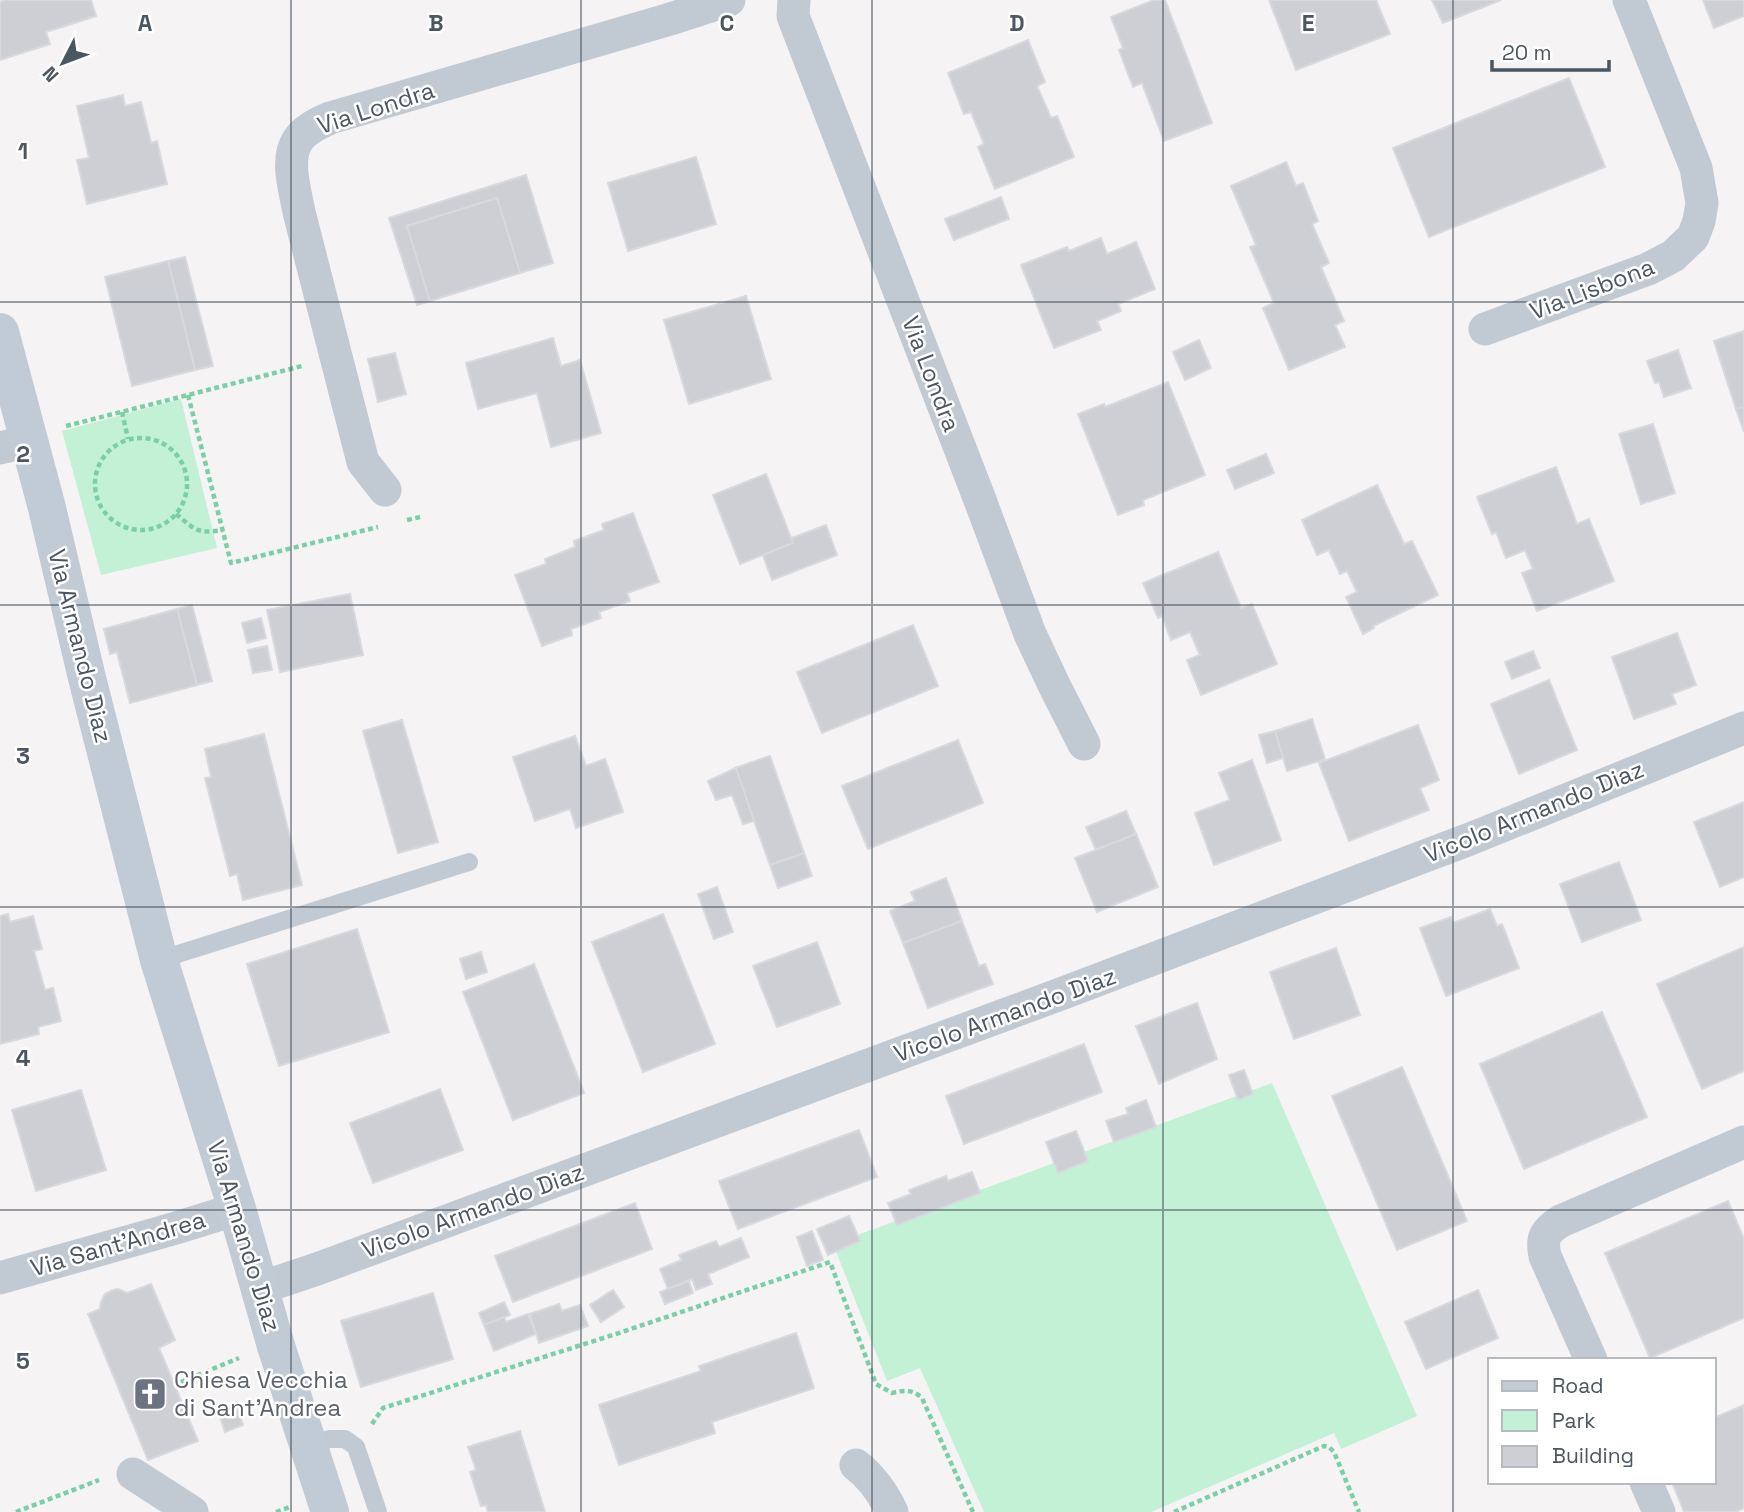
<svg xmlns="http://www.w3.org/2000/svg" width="1744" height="1512" font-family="'Space Grotesk',sans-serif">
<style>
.green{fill:#c3f1d5}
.building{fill:#cdcfd5;stroke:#d7d9de;stroke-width:2}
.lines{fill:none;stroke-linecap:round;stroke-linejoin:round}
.path{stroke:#7ad0a6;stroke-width:4.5;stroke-dasharray:5 3.5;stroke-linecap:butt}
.lane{stroke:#c1cad2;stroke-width:18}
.street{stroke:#c1cad2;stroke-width:33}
.secondary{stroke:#c1cbd6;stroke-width:38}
.grid{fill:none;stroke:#4a5661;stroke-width:2;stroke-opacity:0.55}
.labels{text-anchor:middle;stroke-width:5;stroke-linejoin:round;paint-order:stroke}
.street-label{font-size:24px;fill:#4a5661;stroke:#fff}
.worship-label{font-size:24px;fill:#5b616d;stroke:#fff;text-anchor:start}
.grid-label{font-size:23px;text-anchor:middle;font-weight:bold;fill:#4a5661;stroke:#fff;stroke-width:5;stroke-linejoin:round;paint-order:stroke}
</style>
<rect width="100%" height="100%" fill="#f5f3f3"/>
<g class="green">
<path d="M181,399L217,548L101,575L62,431Z"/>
<path d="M1272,1083L1417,1416L1341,1449L1334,1433L1151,1512H984L920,1368L887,1381L833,1244Z"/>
</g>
<g class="building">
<path d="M6,0H91L96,16L46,32L50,44L0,60V2Z"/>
<path d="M1154,0H1165L1212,123L1164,141L1142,83L1133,87L1119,50L1123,48L1111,17Z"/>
<path d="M1269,0H1376L1390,34L1296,70Z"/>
<path d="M1432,0H1501L1443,23Z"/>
<path d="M1703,0H1744V16L1714,28Z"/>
<path d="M1028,40L1045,82L1037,86L1051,118L1057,116L1074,157L995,189L978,147L984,144L971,112L964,114L948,73Z"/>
<path d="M1569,78L1605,167L1429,237L1393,148Z"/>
<path d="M123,95L125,106L141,102L151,143L157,141L167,184L87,204L77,160L89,158L77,106Z"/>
<path d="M696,157L716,224L628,251L608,183Z"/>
<path d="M1286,162L1296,186L1303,183L1318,221L1312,224L1329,263L1321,267L1344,321L1335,325L1345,347L1289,370L1263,308L1274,303L1250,247L1256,245L1231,186Z"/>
<path d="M526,175L553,263L520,273L497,198L407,226L430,301L417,305L389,218Z"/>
<path d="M1001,197L1009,219L954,240L945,219Z"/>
<path d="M497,198L520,273L430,301L407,226Z"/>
<path d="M1101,238L1107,254L1136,242L1155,289L1118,304L1121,311L1097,321L1101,330L1054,348L1021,265L1067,247L1069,251Z"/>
<path d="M185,257L213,366L195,370L168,261Z"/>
<path d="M168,261L195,370L132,386L105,277Z"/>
<path d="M746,296L771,379L689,404L664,320Z"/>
<path d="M1744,331V407L1736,409L1714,341Z"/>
<path d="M553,338L561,366L580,360L601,433L551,447L537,393L478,409L466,363Z"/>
<path d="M1199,340L1211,368L1185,380L1173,352Z"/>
<path d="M1678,350L1691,388L1664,397L1659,382L1655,383L1647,361Z"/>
<path d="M395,353L406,394L378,402L368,359Z"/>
<path d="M1168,382L1205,475L1143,500L1144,505L1118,515L1078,414L1104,404L1105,407Z"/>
<path d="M1744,407V432L1736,409Z"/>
<path d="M1653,424L1675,493L1641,504L1619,434Z"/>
<path d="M1266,454L1274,473L1235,489L1227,470Z"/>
<path d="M1556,467L1577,524L1589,519L1614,581L1537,611L1522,573L1533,569L1525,550L1506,558L1496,532L1492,534L1477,497Z"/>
<path d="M766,474L793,543L740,564L713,495Z"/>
<path d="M1377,485L1404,544L1412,541L1438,595L1373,626L1374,628L1363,634L1346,597L1357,592L1347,571L1340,574L1329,550L1317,555L1302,520Z"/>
<path d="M633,513L659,582L627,593L630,601L599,612L601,618L571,629L572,635L542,646L515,575L546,564L545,559L575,547L574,541L604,530L602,524Z"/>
<path d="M826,525L837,555L772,580L763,555L793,543L792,538Z"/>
<path d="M1218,552L1241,608L1252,604L1277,664L1201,695L1187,660L1200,655L1190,632L1171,640L1162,616L1158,618L1143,583Z"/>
<path d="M350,594L363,655L280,672L267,610Z"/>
<path d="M192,605L212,681L197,685L177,609Z"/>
<path d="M177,609L197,685L130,703L117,652L110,654L104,629Z"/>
<path d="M261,618L266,638L247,643L242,623Z"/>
<path d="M913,625L938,686L822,733L797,672Z"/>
<path d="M1677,633L1696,685L1672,694L1676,704L1634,719L1612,657Z"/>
<path d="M267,646L272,670L253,673L248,650Z"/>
<path d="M1533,651L1540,668L1512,679L1505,662Z"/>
<path d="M1549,680L1577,750L1519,774L1491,704Z"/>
<path d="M1312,719L1325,759L1287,771L1275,731Z"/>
<path d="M402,720L438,842L398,853L363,731Z"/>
<path d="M1418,725L1439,780L1420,788L1429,810L1349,841L1319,763Z"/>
<path d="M1275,731L1283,758L1267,763L1259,735Z"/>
<path d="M264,734L302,885L243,900L237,874L230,876L205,778L211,777L205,749Z"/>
<path d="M575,736L586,766L605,759L623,812L576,828L570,809L535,821L513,757Z"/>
<path d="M958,740L983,803L868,849L842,786Z"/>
<path d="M770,756L804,853L770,865L735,768Z"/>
<path d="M1252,760L1281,840L1214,865L1195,813L1230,800L1219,773Z"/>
<path d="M736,768L754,821L743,824L732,795L716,800L708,781Z"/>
<path d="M1744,802V877L1720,887L1694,822Z"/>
<path d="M1126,811L1136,834L1096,850L1086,827Z"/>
<path d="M1136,834L1158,887L1097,912L1075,858Z"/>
<path d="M804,853L812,876L778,888L770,865Z"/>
<path d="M1619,862L1641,920L1582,942L1560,884Z"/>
<path d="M946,878L962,921L903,943L890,911L915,901L911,892Z"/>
<path d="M717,887L733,932L714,939L698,894Z"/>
<path d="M1490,909L1497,926L1502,924L1519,968L1446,996L1420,928L1451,917L1453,923Z"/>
<path d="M8,914L10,922L33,916L42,949L34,951L45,990L53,988L61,1021L38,1027L39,1034L0,1044V916Z"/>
<path d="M663,914L715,1044L643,1072L592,942Z"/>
<path d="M962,921L979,966L985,964L993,984L928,1008L903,943Z"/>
<path d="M357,929L389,1032L279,1066L247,964Z"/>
<path d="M817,942L840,1004L777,1027L753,966Z"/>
<path d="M1744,947V1071L1702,1089L1657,984Z"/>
<path d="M1336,948L1360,1015L1294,1039L1270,972Z"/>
<path d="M481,952L487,972L466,979L460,959Z"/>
<path d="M534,964L584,1093L513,1120L463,992Z"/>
<path d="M1197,1003L1217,1059L1159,1084L1136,1026Z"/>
<path d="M1602,1012L1647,1117L1524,1169L1480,1064Z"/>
<path d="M1084,1044L1102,1092L964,1144L946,1096Z"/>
<path d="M1402,1067L1467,1221L1397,1250L1332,1096Z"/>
<path d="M1244,1070L1253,1094L1238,1100L1229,1075Z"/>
<path d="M440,1089L463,1150L373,1183L350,1123Z"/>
<path d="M81,1090L106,1170L36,1191L12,1110Z"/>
<path d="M1146,1100L1156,1127L1114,1142L1106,1121L1128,1114L1126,1108Z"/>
<path d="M859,1130L877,1177L738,1229L719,1181Z"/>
<path d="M1076,1131L1088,1161L1058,1173L1046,1142Z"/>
<path d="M972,1172L980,1193L897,1225L888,1203L911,1194L909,1190L946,1176L948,1181Z"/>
<path d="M1728,1201L1744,1239V1318L1650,1358L1605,1253Z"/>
<path d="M635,1203L652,1249L513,1302L495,1256Z"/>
<path d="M849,1216L860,1241L828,1255L817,1229Z"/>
<path d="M812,1231L823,1260L807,1266L797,1237Z"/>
<path d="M741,1238L749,1257L708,1274L712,1284L696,1290L692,1279L668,1289L660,1269L682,1260L679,1255L716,1241L719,1247Z"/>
<path d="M689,1281L693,1293L665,1304L660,1292Z"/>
<path d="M151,1284L175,1340L159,1348L198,1441L148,1460L88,1314L100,1309L101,1302L105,1294L113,1290L118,1289L127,1293Z"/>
<path d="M613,1290L624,1307L601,1322L590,1305Z"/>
<path d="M1478,1290L1498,1338L1426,1369L1405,1322Z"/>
<path d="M433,1293L453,1359L361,1387L341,1321Z"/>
<path d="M504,1302L510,1315L484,1325L479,1313Z"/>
<path d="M559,1304L562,1311L580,1305L588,1326L539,1343L530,1314Z"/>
<path d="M528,1314L536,1334L494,1351L484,1325L504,1317L506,1322Z"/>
<path d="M796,1333L814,1388L712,1422L715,1433L619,1465L599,1405L701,1371L699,1366Z"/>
<path d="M1744,1405V1508L1736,1512H1684L1672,1482H1714V1418Z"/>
<path d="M237,1408L243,1425L225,1432L219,1414Z"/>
<path d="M520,1431L545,1512H488L486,1505L481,1506L470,1472L476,1470L468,1447Z"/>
</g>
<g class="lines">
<g class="path">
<path d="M188,395L231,563L378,527"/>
<path d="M122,412L128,439"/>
<path d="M66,426L302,366"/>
<circle cx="141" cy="484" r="46"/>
<path d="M176,514C196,530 196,534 223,530"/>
<path d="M407,520L420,517"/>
<path d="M181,1382L239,1358"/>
<path d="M372,1424L383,1408L616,1334L830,1262L876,1384L892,1393C904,1390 912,1389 922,1398L973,1512"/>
<path d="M16,1512L99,1480"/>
<path d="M276,1512L290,1507"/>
<path d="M1174,1512L1324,1446L1329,1447L1334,1452L1359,1512"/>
</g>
<g class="lane">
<path d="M159,960L469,862"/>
<path d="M309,1447L329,1439H345L356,1447L378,1512"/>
</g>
<g class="street">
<path d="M794,0L793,16L980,500L1030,634L1055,687L1084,744"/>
<path d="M1485,329L1648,269L1673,256L1693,237L1699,221L1702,203L1696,168L1629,0"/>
<path d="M0,448L30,441"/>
<path d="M385,490L363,462L299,212C295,190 285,159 298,140C305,129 319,123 330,118L667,20L729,0"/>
<path d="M0,1278L176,1228L237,1209"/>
<path d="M260,1288L317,1269L1058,995L1470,839L1744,728"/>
<path d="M1591,1360L1545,1256C1541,1238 1545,1231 1561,1221L1744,1142"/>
<path d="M856,1465C873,1478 883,1493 892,1512"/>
<path d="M133,1474L192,1512"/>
<path d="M1646,1482L1659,1512"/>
</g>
<path class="secondary" d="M0,332L47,508L87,678L159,960L237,1209L276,1346L330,1512"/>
</g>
<path class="grid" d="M291,0V1512M581,0V1512M872,0V1512M1163,0V1512M1453,0V1512M0,302H1744M0,605H1744M0,907H1744M0,1210H1744"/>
<defs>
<symbol id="church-square" viewBox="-11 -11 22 22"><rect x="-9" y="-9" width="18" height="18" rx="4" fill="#6b7280" stroke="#fff"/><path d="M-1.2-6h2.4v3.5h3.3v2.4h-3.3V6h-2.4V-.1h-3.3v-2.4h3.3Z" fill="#fff"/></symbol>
</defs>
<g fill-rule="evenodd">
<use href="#church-square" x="131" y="1375" width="38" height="38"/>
</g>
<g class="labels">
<g class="street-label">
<text transform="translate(376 108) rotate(-18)" y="8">Via Londra</text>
<text transform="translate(1592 289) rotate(-21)" y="8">Via Lisbona</text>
<text transform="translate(931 374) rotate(69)" y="8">Via Londra</text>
<text transform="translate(80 646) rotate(76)" y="8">Via Armando Diaz</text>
<text transform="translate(1534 812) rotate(-22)" y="8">Vicolo Armando Diaz</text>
<text transform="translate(1005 1015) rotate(-20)" y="8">Vicolo Armando Diaz</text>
<text transform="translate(473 1211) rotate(-20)" y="8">Vicolo Armando Diaz</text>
<text transform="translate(244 1236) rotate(73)" y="8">Via Armando Diaz</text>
<text transform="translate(118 1244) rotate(-16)" y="8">Via Sant'Andrea</text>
</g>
<g class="worship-label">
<text x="174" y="1388">Chiesa Vecchia<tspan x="174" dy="28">di Sant'Andrea</tspan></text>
</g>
</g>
<g class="grid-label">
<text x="145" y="31">A</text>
<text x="436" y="31">B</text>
<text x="727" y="31">C</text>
<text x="1017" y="31">D</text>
<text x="1308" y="31">E</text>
<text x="23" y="159">1</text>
<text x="23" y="462">2</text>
<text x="23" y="764">3</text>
<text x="23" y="1066">4</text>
<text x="23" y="1369">5</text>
</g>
<rect x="1488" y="1358" width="228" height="126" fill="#ffffff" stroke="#b7bbc0" stroke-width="2"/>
<rect x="1502" y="1381" width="35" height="10" fill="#c1cbd6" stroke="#b7bbc0" stroke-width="2"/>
<text x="1552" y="1393" font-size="21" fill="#4a5661">Road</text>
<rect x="1502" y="1410" width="35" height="21" fill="#c3f1d5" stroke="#b7bbc0" stroke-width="2"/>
<text x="1552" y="1428" font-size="21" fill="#4a5661">Park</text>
<rect x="1502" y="1446" width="35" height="21" fill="#cdcfd5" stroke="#b7bbc0" stroke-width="2"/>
<text x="1552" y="1463" font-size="21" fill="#4a5661">Building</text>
<g transform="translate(63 63) rotate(228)" stroke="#ffffff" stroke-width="5" paint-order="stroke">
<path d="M0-5L12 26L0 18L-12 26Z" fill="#4a5661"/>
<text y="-10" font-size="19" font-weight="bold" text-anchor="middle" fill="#4a5661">N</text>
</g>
<path d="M1492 60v10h117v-10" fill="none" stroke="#4a5661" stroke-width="3.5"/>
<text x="1502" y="60" font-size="21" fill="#4a5661" stroke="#ffffff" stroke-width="5" paint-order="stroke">20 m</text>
</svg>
